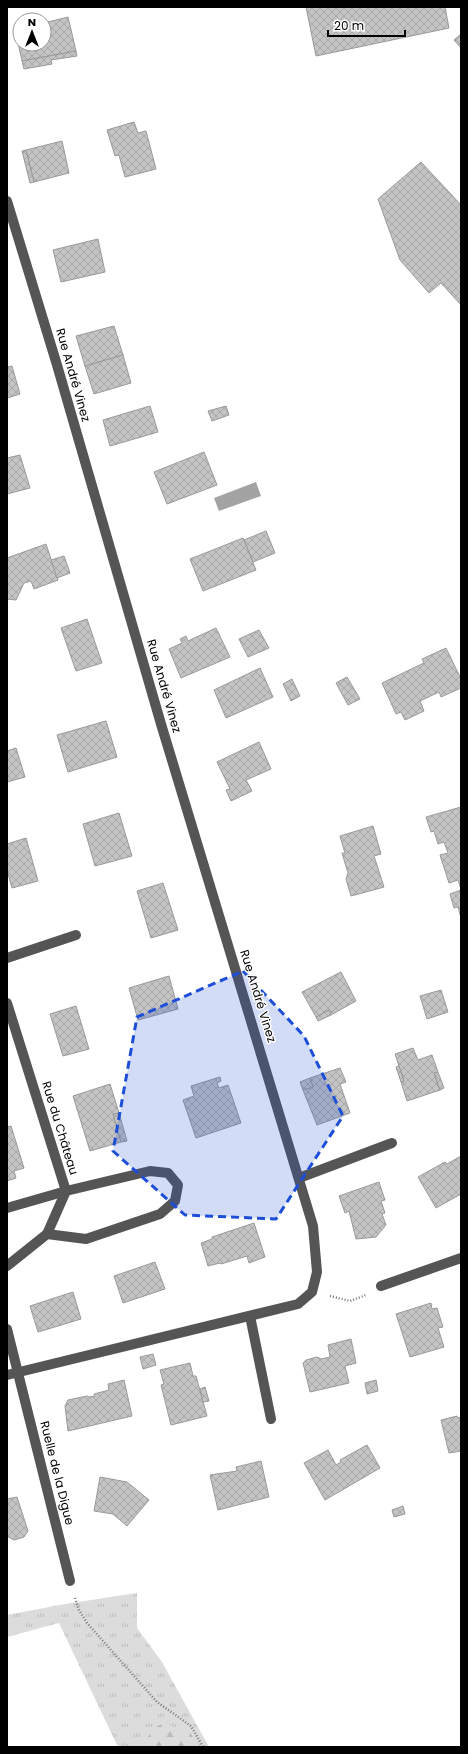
<svg xmlns="http://www.w3.org/2000/svg" width="468" height="1754" font-family="Poppins,sans-serif">
<style>
.grass{fill:url(#grass-tufts)}
.forest{fill:url(#forest-firs)}
.water{fill:#a3a3a3}
.building{fill:url(#building-cross-hatch);stroke:#999}
.lines{fill:none;stroke-linecap:round;stroke-linejoin:round}
.path{stroke:#777;stroke-width:2.5;stroke-dasharray:1 2;stroke-linecap:butt}
.minor{stroke:#555;stroke-width:10}
.marked{fill:#1d4ed8;fill-opacity:0.2;stroke:#1d4ed8;stroke-width:3;stroke-dasharray:8 5;stroke-linejoin:round}
.labels{text-anchor:middle;stroke-width:3;stroke-linejoin:round;paint-order:stroke}
.street-label{font-size:12px;fill:#000;stroke:#fff}
</style>
<defs>
<pattern id="grass-tufts" width="24" height="20" patternUnits="userSpaceOnUse"><rect width="24" height="20" fill="#dcdcdc"/><path d="M3 7l-1-3M5 7V3M7 7l1-3M15 17l-1-3M17 17v-4M19 17l1-3" fill="none" stroke="#bbb"/></pattern>
<pattern id="forest-firs" width="22" height="20" patternUnits="userSpaceOnUse"><rect width="22" height="20" fill="#dcdcdc"/><path d="M5 1l3.5 6h-7zM16 11l3.5 6h-7z" fill="#bbb"/></pattern>
<pattern id="building-cross-hatch" width="8" height="8" patternUnits="userSpaceOnUse"><rect width="8" height="8" fill="#c4c4c4"/><path d="M0 0l8 8M0 8l8-8" fill="none" stroke="#a7a7a7"/></pattern>
</defs>
<rect width="100%" height="100%" fill="#fff"/>
<path class="grass" d="M137,1593V1628L162,1662L209,1747H118L59,1623L7,1637V1615L65,1604Z"/>
<path class="forest" d="M163,1723L190,1732L199,1747H141L154,1728Z"/>
<path class="water" d="M256,482L261,496L219,511L214,498Z"/>
<g class="building">
<path d="M306,7H445L449,28L316,56Z"/>
<path d="M68,17L76,51L22,61L16,34L20,33V44H44V23Z"/>
<path d="M461,34V48L454,40Z"/>
<path d="M76,51L77,56L51,60L52,64L24,69L22,61Z"/>
<path d="M134,122L138,133L146,131L156,169L125,177L119,155L115,156L107,130Z"/>
<path d="M62,141L69,173L34,182L26,150Z"/>
<path d="M26,150L34,182L30,183L22,151Z"/>
<path d="M421,162L461,205V305L441,283L429,293L400,260L378,199Z"/>
<path d="M98,239L105,272L61,282L53,250Z"/>
<path d="M114,326L123,355L85,366L76,336Z"/>
<path d="M123,355L131,383L94,394L85,366Z"/>
<path d="M12,366L20,394L7,398V367Z"/>
<path d="M150,406L158,432L110,446L103,420Z"/>
<path d="M226,406L229,415L212,421L208,411Z"/>
<path d="M204,452L217,485L167,504L154,472Z"/>
<path d="M20,455L30,488L7,494V458Z"/>
<path d="M266,531L275,553L253,562L244,540Z"/>
<path d="M243,538L256,570L203,591L190,559Z"/>
<path d="M46,544L58,580L34,589L31,581L24,583L16,600L7,599V558Z"/>
<path d="M64,556L70,573L57,578L51,560Z"/>
<path d="M87,619L102,663L76,671L61,628Z"/>
<path d="M216,628L230,657L181,678L169,649L182,643L180,639L186,636L188,641Z"/>
<path d="M259,630L269,648L248,657L239,639Z"/>
<path d="M446,648L461,679V688L441,697L439,692L420,701L424,711L405,720L401,712L396,714L382,683L424,663L422,659Z"/>
<path d="M260,668L273,697L226,718L214,690Z"/>
<path d="M347,677L360,699L348,705L336,683Z"/>
<path d="M292,679L300,696L291,701L283,684Z"/>
<path d="M106,721L117,757L68,772L57,735Z"/>
<path d="M259,742L271,769L246,780L252,791L231,801L226,790L230,789L217,762Z"/>
<path d="M16,748L25,777L7,782V751Z"/>
<path d="M461,807V889L458,880L449,883L440,855L448,853L444,842L438,844L434,831L431,832L426,817Z"/>
<path d="M119,813L132,856L95,866L83,824Z"/>
<path d="M373,826L381,854L374,856L384,887L351,896L346,879L348,873L342,853H345L340,836Z"/>
<path d="M26,838L38,881L12,888L7,870V844Z"/>
<path d="M163,883L178,930L151,938L137,891Z"/>
<path d="M461,890V918L458,907L454,908L450,894Z"/>
<path d="M341,972L356,1001L331,1015L329,1010L316,1017L302,992Z"/>
<path d="M169,976L178,1009L138,1020L129,988Z"/>
<path d="M441,990L448,1012L427,1019L420,996Z"/>
<path d="M76,1006L89,1049L63,1056L50,1014Z"/>
<path d="M329,1010L331,1015L318,1021L316,1017Z"/>
<path d="M413,1048L418,1060L432,1055L438,1072L434,1073L440,1090L407,1101L401,1082L404,1081L395,1054Z"/>
<path d="M399,1066L404,1081L401,1082L396,1067Z"/>
<path d="M340,1068L346,1082L340,1084L350,1113L317,1125L303,1090L313,1087L310,1078Z"/>
<path d="M438,1072L444,1088L440,1090L434,1073Z"/>
<path d="M220,1077L221,1081L217,1083L219,1088L228,1085L241,1123L196,1138L183,1100L194,1096L191,1086Z"/>
<path d="M310,1078L313,1087L303,1090L300,1082Z"/>
<path d="M110,1084L119,1113L113,1114L121,1142L90,1151L73,1096Z"/>
<path d="M119,1113L127,1141L121,1142L113,1114Z"/>
<path d="M11,1126L24,1168L14,1171L16,1178L7,1181V1127Z"/>
<path d="M461,1156V1194L436,1208L418,1177L445,1162L447,1164Z"/>
<path d="M379,1182L385,1200L381,1201L385,1213L382,1214L386,1225L376,1237L356,1239L349,1211L345,1213L339,1196Z"/>
<path d="M254,1223L265,1257L249,1263L247,1256L221,1264L220,1263L208,1266L201,1243L212,1239V1237Z"/>
<path d="M155,1262L165,1289L123,1303L114,1276Z"/>
<path d="M73,1292L81,1319L38,1332L30,1306Z"/>
<path d="M431,1303L432,1309L437,1308L443,1327L438,1328L444,1347L410,1357L396,1314Z"/>
<path d="M351,1339L356,1363L345,1366L349,1383L310,1392L303,1363L306,1360L317,1357L321,1359L330,1357L328,1345Z"/>
<path d="M153,1354L156,1365L143,1369L140,1357Z"/>
<path d="M190,1363L193,1376H196L207,1416L171,1425L161,1385L164,1384L160,1370Z"/>
<path d="M124,1380L132,1416L68,1431L65,1406L68,1400L87,1396L89,1397L95,1396L94,1394L109,1390L108,1384Z"/>
<path d="M376,1380L378,1391L367,1394L365,1383Z"/>
<path d="M205,1387L209,1401L203,1402L200,1389Z"/>
<path d="M457,1416L458,1418L461,1417V1451L449,1453L441,1420Z"/>
<path d="M367,1445L380,1468L325,1500L304,1463L328,1450L336,1465L341,1462L340,1460Z"/>
<path d="M261,1461L269,1497L218,1510L210,1475L237,1471L236,1467Z"/>
<path d="M100,1477L127,1482L149,1500L127,1526L113,1514L94,1511Z"/>
<path d="M17,1497L28,1531L24,1537L14,1540L7,1536V1499Z"/>
<path d="M403,1506L405,1514L394,1517L392,1510Z"/>
</g>
<g class="lines">
<g class="path">
<path d="M330,1296L350,1301L366,1295"/>
<path d="M75,1598L79,1610L87,1623L157,1702L191,1726L203,1747"/>
</g>
<g class="minor">
<path d="M7,201L57,365L161,724L313,1226L317,1272L312,1292L298,1304L7,1375"/>
<path d="M7,958L76,935"/>
<path d="M7,1003L66,1191L47,1234L7,1266"/>
<path d="M299,1178L392,1143"/>
<path d="M7,1208L66,1191L150,1171L168,1173L178,1185L175,1201L160,1214L86,1239L47,1234"/>
<path d="M381,1286L461,1258"/>
<path d="M250,1316L271,1419"/>
<path d="M7,1329L70,1581"/>
</g>
</g>
<path class="marked" d="M243,971L304,1036L343,1116L276,1219L185,1215L113,1151L137,1017Z"/>
<g class="labels">
<g class="street-label">
<text transform="translate(73 375) rotate(74)" y="4">Rue André Vinez</text>
<text transform="translate(164 686) rotate(74)" y="4">Rue André Vinez</text>
<text transform="translate(258 996) rotate(73)" y="4">Rue André Vinez</text>
<text transform="translate(60 1128) rotate(73)" y="4">Rue du Château</text>
<text transform="translate(57 1473) rotate(76)" y="4">Ruelle de la Digue</text>
</g>
</g>
<rect width="468" height="1754" fill="none" stroke="#000000" stroke-width="16"/>
<g transform="translate(32 32)"><circle r="19" fill="#ffffff" stroke="#999999"/>
<path d="M0-3L7 15L0 10L-7 15Z" fill="#000000"/>
<text y="-6" font-size="11" font-weight="bold" text-anchor="middle" fill="#000000">N</text>
</g>
<path d="M328 30v6h77v-6" fill="none" stroke="#000000" stroke-width="2"/>
<text x="334" y="30" font-size="12" fill="#000000" stroke="#ffffff" stroke-width="3" paint-order="stroke">20 m</text>
</svg>
